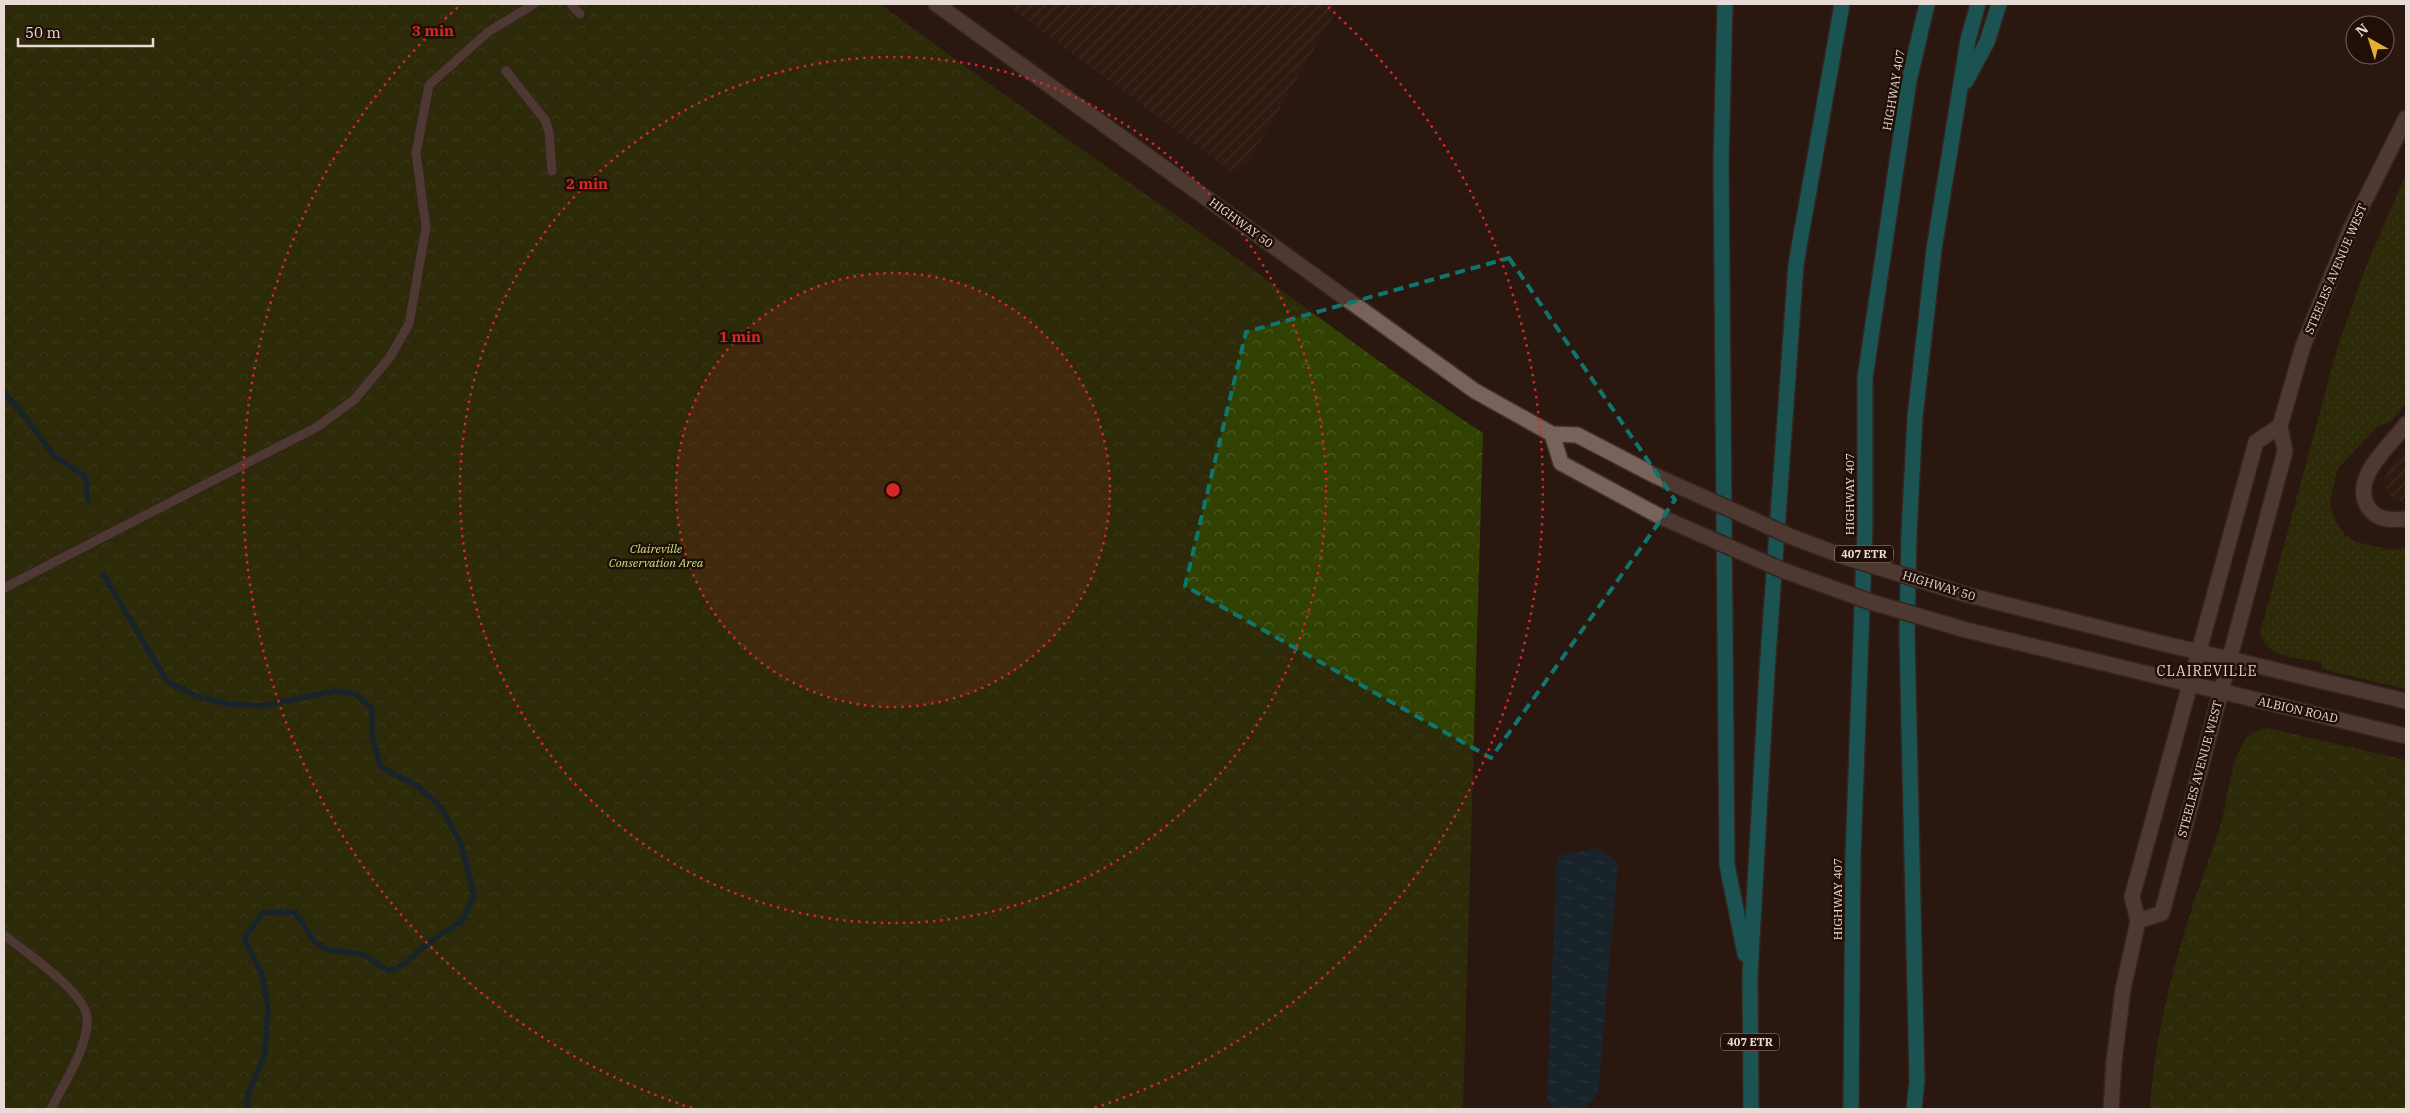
<svg xmlns="http://www.w3.org/2000/svg" width="2410" height="1113" font-family="'IBM Plex Serif',serif">
<style>
.industrial{fill:url(#industrial-furrows)}
.grass{fill:url(#grass-dots)}
.park{fill:url(#park-crowns)}
.water{fill:url(#water-ripples)}
.lines{fill:none;stroke-linecap:round;stroke-linejoin:round}
.stream{stroke:#04334a;stroke-width:5.5}
.service-casing{stroke:#403230;stroke-width:11}
.minor-casing{stroke:#403230;stroke-width:18}
.secondary-casing{stroke:#403230;stroke-width:18}
.motorway-casing{stroke:#403230;stroke-width:18}
.service{stroke:#796259;stroke-width:9}
.minor{stroke:#796259;stroke-width:15}
.secondary{stroke:#796259;stroke-width:15}
.motorway{stroke:#079ba1;stroke-width:15}
.secondary-bridge-casing{stroke:#403230;stroke-width:18;stroke-linecap:butt}
.secondary-bridge{stroke:#796259;stroke-width:15}
.marked{fill:none;stroke:#0f766e;stroke-width:4;stroke-dasharray:10 6;stroke-linejoin:round}
.ring{fill:none;stroke:#d62828;stroke-width:2.5;stroke-dasharray:2.5 5}
.labels{text-anchor:middle;stroke-width:5;stroke-linejoin:round;paint-order:stroke}
.shield{fill:#200e07;stroke:#ac9d97;stroke-width:1}
.shield-label{font-size:11px;font-weight:bold;fill:#e8dad5}
.street-label{font-size:12px;fill:#e8dad5;stroke:#200e07}
.park-label{font-size:12px;font-style:italic;fill:#c1e47e;stroke:#200e07}
.neighbourhood-label{font-size:14px;letter-spacing:1px;fill:#e6ccc2;stroke:#200e07}
.centre{fill:#d62828;stroke:#200e07;stroke-width:2.5}
.ring-label{font-size:15px;text-anchor:middle;font-weight:bold;fill:#d62828;stroke:#200e07;stroke-width:5;stroke-linejoin:round;paint-order:stroke}
</style>
<defs>
<pattern id="industrial-furrows" width="10" height="10" patternUnits="userSpaceOnUse" patternTransform="scale(1.25)"><rect width="10" height="10" fill="#371e14"/><path d="M-1 1l2-2M0 10L10 0M9 11l2-2" fill="none" stroke="#543e35"/></pattern>
<pattern id="grass-dots" width="8" height="8" patternUnits="userSpaceOnUse" patternTransform="scale(1.25)"><rect width="8" height="8" fill="#304102"/><path d="M2 2h.1M6 6h.1" fill="none" stroke="#4e5c26" stroke-width="1.8" stroke-linecap="round"/></pattern>
<pattern id="park-crowns" width="20" height="18" patternUnits="userSpaceOnUse" patternTransform="scale(1.25)"><rect width="20" height="18" fill="#304102"/><path d="M2 6a3 3 0 1 1 6 0M12 15a3 3 0 1 1 6 0" fill="none" stroke="#4e5c26"/></pattern>
<pattern id="water-ripples" width="26" height="14" patternUnits="userSpaceOnUse" patternTransform="scale(1.25)"><rect width="26" height="14" fill="#04334a"/><path d="M2 4q2-2 4 0t4 0M15 11q2-2 4 0t4 0" fill="none" stroke="#295063"/></pattern>
</defs>
<rect width="100%" height="100%" fill="#2a1710"/>
<g class="industrial">
<path d="M1006,4H1340L1248,163L1232,172Z"/>
<path d="M2406,447V501L2403,502L2389,496L2383,483L2390,466Z"/>
</g>
<path class="grass" d="M2406,174V403L2392,421L2377,427L2338,468L2330,501L2333,515L2339,527L2346,536L2356,542L2393,550L2406,548V689L2321,669L2322,663C2299,657 2267,660 2260,633L2337,349L2365,269Z"/>
<g class="park">
<path d="M4,4H880C1002,95 1128,181 1252,269C1329,324 1404,381 1483,433L1463,1109H4Z"/>
<path d="M2268,728L2406,760V1109H2150C2154,1046 2169,980 2188,920C2198,887 2211,855 2221,823C2229,795 2229,764 2245,740C2251,732 2259,729 2268,728Z"/>
</g>
<path class="water" d="M1597,848L1618,862L1598,1094L1584,1109H1552L1547,1098L1557,856Z"/>
<g class="lines">
<g class="stream">
<path d="M4,393L19,409L54,456L86,477L88,501"/>
<path d="M103,574L167,681L196,696L228,704L261,706L335,691L356,694L372,709V735L381,767L416,785L440,806L461,843L474,895L462,921L428,943L404,964L388,971L363,954L328,950L315,942L295,912L263,913L244,938L262,974L268,1007L265,1054L248,1094L247,1109"/>
</g>
<defs>
<g id="service">
<path d="M571,4L580,14"/>
<path d="M506,71L545,120L549,132L552,171"/>
<path d="M4,588L317,427L354,400L390,357L409,324L426,227L416,153L429,85L488,32L534,4"/>
<path d="M4,935C24,951 85,992 87,1017C90,1044 63,1085 51,1109"/>
</g>
<path id="minor" d="M2406,424C2391,446 2350,477 2368,507C2377,521 2391,520 2406,519"/>
<g id="secondary">
<path d="M936,4L1475,391L1552,434L1577,435L1656,476"/>
<path d="M1552,434L1561,463L1661,517"/>
<path d="M1964,594L2161,643L2406,701"/>
<path d="M1966,630L2406,736"/>
<path d="M2138,921L2162,913L2285,451L2280,426L2303,346L2351,228L2406,118"/>
<path d="M2111,1109L2114,1062L2123,989L2138,921L2132,897L2256,442L2280,426"/>
</g>
<g id="motorway">
<path d="M1725,4L1721,162L1727,865L1745,954"/>
<path d="M1966,81L1987,42L1999,4"/>
<path d="M1751,1109L1750,975L1767,671L1796,264L1842,4"/>
<path d="M1851,1109L1853,857L1865,526V378L1909,81L1927,4"/>
<path d="M1914,1109L1917,1081L1907,635L1909,533L1915,417L1934,249L1968,40L1978,4"/>
</g>
</defs>
<use href="#service" class="service-casing"/>
<use href="#minor" class="minor-casing"/>
<use href="#secondary" class="secondary-casing"/>
<use href="#motorway" class="motorway-casing"/>
<use href="#service" class="service"/>
<use href="#minor" class="minor"/>
<use href="#secondary" class="secondary"/>
<use href="#motorway" class="motorway"/>
<defs>
<g id="secondary-bridge">
<path d="M1656,476L1792,537L1848,558L1964,594"/>
<path d="M1661,517L1782,570L1871,602L1966,630"/>
</g>
</defs>
<use href="#secondary-bridge" class="secondary-bridge-casing"/>
<use href="#secondary-bridge" class="secondary-bridge"/>
</g>
<path d="M0 0H2410V1113H0ZM1509,258L1675,500L1491,758L1185,586L1246,332Z" fill="#2a1710" fill-opacity=".55" fill-rule="evenodd"/>
<path class="marked" d="M1509,258L1675,500L1491,758L1185,586L1246,332Z"/>
<circle cx="893" cy="490" r="217" fill="#d62828" fill-opacity=".12"/>
<g class="ring">
<circle cx="893" cy="490" r="217"/>
<circle cx="893" cy="490" r="433"/>
<path d="M692 1108A650 650 0 0 1 458 7M1328 7A650 650 0 0 1 1094 1108"/>
</g>
<g class="labels">
<g class="shield">
<rect x="1835" y="545.5" width="58" height="17" rx="4"/>
<rect x="1721" y="1033.5" width="58" height="17" rx="4"/>
</g>
<g class="shield-label">
<text x="1864" y="558">407 ETR</text>
<text x="1750" y="1046">407 ETR</text>
</g>
<g class="street-label">
<text transform="translate(1894 90) rotate(-80)" y="4">HIGHWAY 407</text>
<text transform="translate(1241 223) rotate(36)" y="4">HIGHWAY 50</text>
<text transform="translate(2336 269) rotate(-67)" y="4">STEELES AVENUE WEST</text>
<text transform="translate(1850 494) rotate(-90)" y="4">HIGHWAY 407</text>
<text transform="translate(1939 586) rotate(17)" y="4">HIGHWAY 50</text>
<text transform="translate(2298 710) rotate(13)" y="4">ALBION ROAD</text>
<text transform="translate(2200 769) rotate(-75)" y="4">STEELES AVENUE WEST</text>
<text transform="translate(1838 899) rotate(-90)" y="4">HIGHWAY 407</text>
</g>
<g class="park-label">
<text x="656" y="553">Claireville<tspan x="656" dy="14">Conservation Area</tspan></text>
</g>
<g class="neighbourhood-label">
<text x="2207" y="676">CLAIREVILLE</text>
</g>
</g>
<circle cx="893" cy="490" r="8" class="centre"/>
<g class="ring-label">
<text x="433" y="36">3 min</text>
<text x="587" y="189">2 min</text>
<text x="740" y="342">1 min</text>
</g>
<rect width="2410" height="1113" fill="none" stroke="#e8dad5" stroke-width="10"/>
<g transform="translate(2370 40) rotate(321)"><circle r="24" fill="#200e07" stroke="#706059"/>
<path d="M0-4L9 19L0 12L-9 19Z" fill="#e2af34"/>
<text y="-8" font-size="14" font-weight="bold" text-anchor="middle" fill="#e8dad5">N</text>
</g>
<path d="M18 38v8h135v-8" fill="none" stroke="#e8dad5" stroke-width="2.5"/>
<text x="25" y="38" font-size="15" fill="#e8dad5" stroke="#200e07" stroke-width="4" paint-order="stroke">50 m</text>
</svg>
